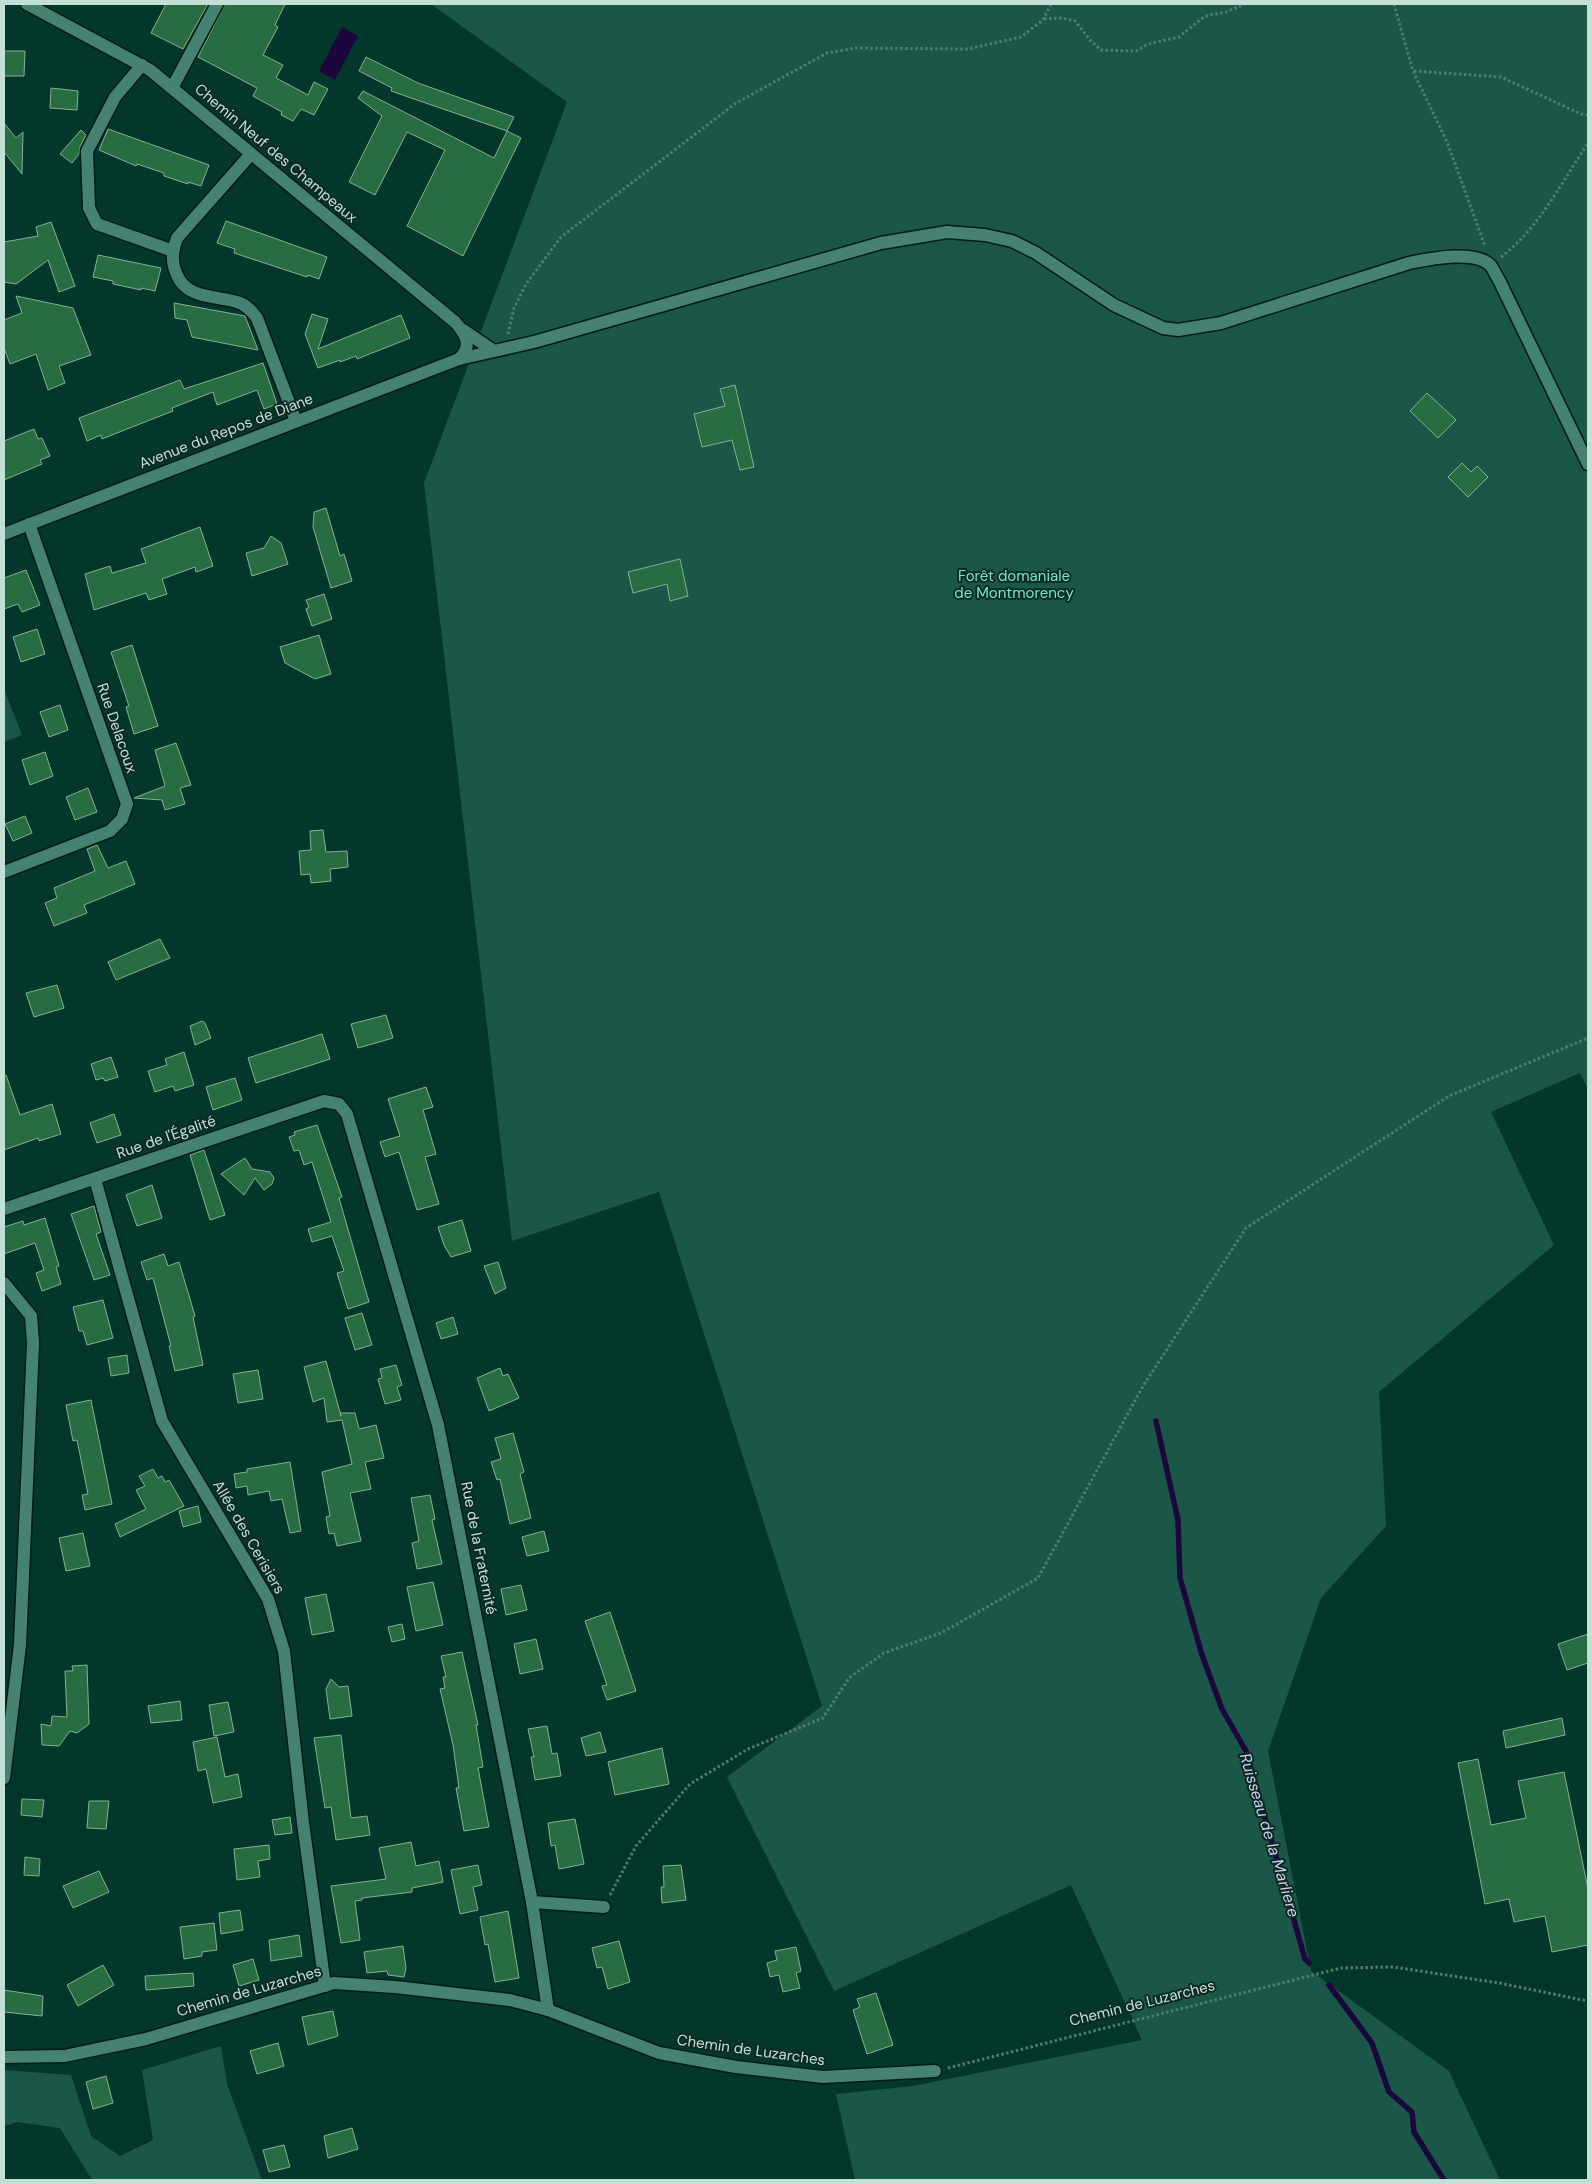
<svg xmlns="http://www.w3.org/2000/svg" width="1592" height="2184" font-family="'DM Sans',sans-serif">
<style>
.green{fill:#1a5748}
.water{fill:#1b063d}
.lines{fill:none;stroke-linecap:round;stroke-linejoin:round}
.stream{stroke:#1b063d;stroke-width:5.5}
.building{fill:#286c42;stroke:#84b292}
.minor-casing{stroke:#001c15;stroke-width:15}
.path{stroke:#527c72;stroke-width:3;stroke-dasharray:2.5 2.5;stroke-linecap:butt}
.minor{stroke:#468271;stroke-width:12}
.labels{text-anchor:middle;stroke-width:4;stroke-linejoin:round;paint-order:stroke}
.street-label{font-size:15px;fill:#c2e0d6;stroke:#0a2b23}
.park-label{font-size:15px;fill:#6bedcb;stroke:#0a2b23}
.water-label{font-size:16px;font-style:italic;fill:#d4cdf1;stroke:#0a2b23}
</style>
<rect width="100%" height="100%" fill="#04372c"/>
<g class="green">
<path d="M431,4H1588V1089L1580,1073L1491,1112L1554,1245L1379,1392L1386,1526L1321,1598L1268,1751L1311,1971L1449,2071L1500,2180H855L836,2094L913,2086L1142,2040L1071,1885L834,1991L727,1777L822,1706L659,1192L512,1241L424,483L567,102Z"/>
<path d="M4,689L22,735L4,742Z"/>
<path d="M221,2046L227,2084L262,2180H92L60,2128L17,2122L4,2126V2070L71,2075L91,2136L120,2156L153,2140L142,2070Z"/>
</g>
<path class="water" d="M342,27L358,36L335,80L319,71Z"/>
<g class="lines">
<g class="stream">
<path d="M1156,1421L1178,1520L1180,1578L1202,1655L1222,1709L1246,1751L1305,1959L1309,1963"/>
<path d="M1329,1985L1372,2043L1389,2092L1412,2112L1414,2132L1444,2180"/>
</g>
</g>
<g class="building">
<path d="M166,4H208L183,49L151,33Z"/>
<path d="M225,4H285L275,25L278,27L263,55L283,65L276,78L308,95L314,82L328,89L314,115L301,109L293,121L281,115L282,112L253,96L257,88L198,57Z"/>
<path d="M4,51H25L24,76H4Z"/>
<path d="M366,57L418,83L514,117L507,131L391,91L392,88L359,71Z"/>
<path d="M51,88L78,91L77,110L50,108Z"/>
<path d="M363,91L494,158L507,131L521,138L463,256L407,226L445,150L407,132L375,195L349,182L382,116L358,98Z"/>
<path d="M4,123L16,138L23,132L22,174L4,152Z"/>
<path d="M108,129L209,165L201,186L188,182V184L164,176V173L137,164L136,166L99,150Z"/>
<path d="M81,130L86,135L80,147L79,154L72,163L60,154Z"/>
<path d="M226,221L327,257L319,279L308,275L307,277L234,253L235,249L217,243Z"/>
<path d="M51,222L75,286L59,292L48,260L16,284L4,282V242L38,236L36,227Z"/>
<path d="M98,255L161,268L155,291L141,288V290L113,284V281L93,277Z"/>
<path d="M16,296L73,308L91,355L59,366L65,383L48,390L36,354L10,364L4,348V320L22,313Z"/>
<path d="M174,303L245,316L258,350L192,337L187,320L175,318Z"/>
<path d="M312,314L328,319L318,349L401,315L410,338L357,359L356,356L340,362V360L318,368L305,334Z"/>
<path d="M263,363L277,404L264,409L257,390L217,405L213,392L172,408L173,411L127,429L102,439L101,435L87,441L79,418L180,380L184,389Z"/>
<path d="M735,385L754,467L740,470L732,440L702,447L694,414L725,406L720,389Z"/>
<path d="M1427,393L1456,420L1438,438L1410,411Z"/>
<path d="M34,429L38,439L42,438L50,456L40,460L42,464L4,480V441Z"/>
<path d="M1462,463L1471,472L1477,466L1488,477L1468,497L1448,477Z"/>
<path d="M326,508L340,556L344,554L352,581L331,588L313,527L314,512Z"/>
<path d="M200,527L213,566L196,572L195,567L162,579L167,594L149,600L146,593L94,610L85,574L110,566L112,573L146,563L141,549Z"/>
<path d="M271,536L281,543L288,564L252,576L246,553L264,548Z"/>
<path d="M680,559L688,596L670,601L667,584L633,593L628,572Z"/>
<path d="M26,570L40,605L22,612L18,604L4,609V578Z"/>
<path d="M324,594L332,619L312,626L306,609L309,607L306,600Z"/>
<path d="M37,629L45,654L21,662L13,637Z"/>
<path d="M319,635L331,674L315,679L285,663L280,647Z"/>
<path d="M132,645L158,726L134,734L126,707L129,706L111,652Z"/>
<path d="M60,705L68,730L49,737L40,712Z"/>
<path d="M176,743L191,785L180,788L185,804L165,810L162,800L134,798L165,786L155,750Z"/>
<path d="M45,752L53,776L30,785L22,760Z"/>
<path d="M88,788L97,812L75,820L66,797Z"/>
<path d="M25,816L32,833L13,841L5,824Z"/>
<path d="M323,830L326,852L347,851L348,867L330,869L331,881L311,883L310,874L301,875L299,851L311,850L310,831Z"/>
<path d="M97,845L108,868L126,861L135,884L84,905L87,913L54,926L45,903L57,898L54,888L95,871L87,849Z"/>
<path d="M160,939L170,958L116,980L108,962Z"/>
<path d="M57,985L64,1008L34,1017L26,993Z"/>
<path d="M386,1015L393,1038L358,1048L351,1024Z"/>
<path d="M202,1021L205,1023L211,1038L195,1045L190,1026Z"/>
<path d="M322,1034L330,1059L256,1083L248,1058Z"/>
<path d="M184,1052L194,1085L175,1091L173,1086L155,1092L148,1071L167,1065L165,1059Z"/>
<path d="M111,1057L118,1077L105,1081L103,1078L96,1080L91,1064Z"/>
<path d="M4,1075H6L20,1115L52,1104L61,1134L39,1141L38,1138L4,1150Z"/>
<path d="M235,1078L242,1100L213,1110L206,1087Z"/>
<path d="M426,1087L433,1107L423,1110L436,1154L425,1157L439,1204L417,1210L399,1152L385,1157L380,1142L400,1136L388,1099Z"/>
<path d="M114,1114L121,1135L97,1143L90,1123Z"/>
<path d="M317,1125L342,1197L339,1198L369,1302L348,1309L337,1273L344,1271L332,1236L312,1242L308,1229L331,1222L312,1162L304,1165L299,1150L294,1151L289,1137L295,1135L294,1132Z"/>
<path d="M204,1150L225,1215L210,1220L190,1155Z"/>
<path d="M245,1158L252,1169L270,1172L274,1178L272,1184L264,1190L255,1178L244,1195L221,1174Z"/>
<path d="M152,1185L162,1218L137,1226L126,1195Z"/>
<path d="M94,1206L101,1232L96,1234L110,1275L94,1280L71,1214Z"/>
<path d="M45,1218L59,1266L56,1267L61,1284L42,1291L36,1273L44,1270L35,1243L4,1254V1227L23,1221L24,1225Z"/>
<path d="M462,1220L471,1251L451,1257L444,1245L438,1227Z"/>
<path d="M164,1254L168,1266L179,1262L195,1316L193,1317L203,1365L175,1371L169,1346H171L153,1278L147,1280L141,1262Z"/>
<path d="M498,1262L506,1288L495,1294L484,1266Z"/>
<path d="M103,1300L113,1338L87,1345L83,1331H79L73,1307Z"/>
<path d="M362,1313L372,1345L355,1350L345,1318Z"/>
<path d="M453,1317L458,1334L441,1339L436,1323Z"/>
<path d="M127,1355L129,1373L111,1376L108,1358Z"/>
<path d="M326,1361L341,1416L340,1413H355L359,1429L376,1425L384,1458L365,1462L371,1489L350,1493L361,1541L337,1546L334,1533L329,1534L326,1517L330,1516L322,1472L352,1464L342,1420L327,1422L324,1398L313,1402L304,1367Z"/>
<path d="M396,1365L402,1385L397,1387L401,1400L385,1404L378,1379L382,1378L380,1369Z"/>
<path d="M500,1368L503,1376L508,1374L519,1398L489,1411L477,1378Z"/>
<path d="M258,1370L263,1399L238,1403L233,1374Z"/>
<path d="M91,1400L112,1504L85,1510L82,1495L88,1494L77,1440L73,1441L66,1405Z"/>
<path d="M513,1433L524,1472L520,1474L531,1518L510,1524L500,1479L497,1480L491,1462L501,1459L495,1438Z"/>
<path d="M290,1462L301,1531L290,1533L282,1499L271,1501L269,1491L248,1495L247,1486L236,1488L234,1474L247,1472V1469Z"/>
<path d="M153,1469L158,1478L162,1476L165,1482L169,1480L184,1506L120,1537L115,1524L146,1509L136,1490L145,1486L139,1476Z"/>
<path d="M430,1495L435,1519L432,1520L442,1564L417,1569L412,1543L419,1541L411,1498Z"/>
<path d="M198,1506L201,1522L183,1527L179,1511Z"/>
<path d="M544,1531L549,1551L527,1556L522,1537Z"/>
<path d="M83,1533L90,1566L66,1571L59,1538Z"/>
<path d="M433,1582L443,1625L416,1631L407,1587Z"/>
<path d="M521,1585L527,1610L506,1615L501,1589Z"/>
<path d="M326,1594L334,1631L312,1635L305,1598Z"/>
<path d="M610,1612L636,1691L607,1700L602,1686L607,1685L585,1621Z"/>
<path d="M402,1624L405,1639L392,1642L388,1627Z"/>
<path d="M1588,1634V1663L1567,1670L1558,1644Z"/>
<path d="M536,1639L543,1669L520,1674L514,1644Z"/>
<path d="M462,1652L478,1725H476L483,1767L478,1768L489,1827L464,1831L456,1788H459L453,1745L440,1689L445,1688L443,1677H446L441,1656Z"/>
<path d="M87,1665L89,1724L77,1733L70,1731L59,1746L42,1745L41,1724L51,1726L52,1716L67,1717L65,1671H73L72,1666Z"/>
<path d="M331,1679L339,1687L348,1686L352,1716L330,1719L326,1689Z"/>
<path d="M180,1701L182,1720L151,1723L148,1706Z"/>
<path d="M228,1702L234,1732L214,1736L209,1705Z"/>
<path d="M1562,1718L1565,1735L1506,1748L1503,1731Z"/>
<path d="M547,1726L552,1754L557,1753L561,1776L535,1780L531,1757H534L528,1729Z"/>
<path d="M600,1732L606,1752L586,1756L581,1738Z"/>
<path d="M341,1735L351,1818L367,1816L370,1835L336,1840L331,1807L325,1808L314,1738Z"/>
<path d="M217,1737L225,1777L238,1774L242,1797L213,1803L206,1769L198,1771L193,1742Z"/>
<path d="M662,1748L669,1784L615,1795L608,1762Z"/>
<path d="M1478,1759L1491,1825L1526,1818L1518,1781L1564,1772L1588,1889V1945L1552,1952L1545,1916L1514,1922L1509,1899L1485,1904L1458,1763Z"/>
<path d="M22,1799L44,1800L42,1817L21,1815Z"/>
<path d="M89,1801H109L106,1829L87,1828Z"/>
<path d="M290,1817L292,1833L275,1835L272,1820Z"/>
<path d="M575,1819L584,1864L559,1869L555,1845L551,1846L548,1823Z"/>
<path d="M411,1842L416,1866L439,1861L443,1882L412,1888V1892L362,1898V1900L355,1901L360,1940L341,1943L331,1886L386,1879L379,1848Z"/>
<path d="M269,1845L270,1859L258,1861L260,1877L237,1880L234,1849Z"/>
<path d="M25,1857L40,1859L39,1876L24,1875Z"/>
<path d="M478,1865L482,1885L473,1887L478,1910L460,1914L451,1870Z"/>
<path d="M681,1865L686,1900L662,1903L661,1887H664L663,1866Z"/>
<path d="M99,1871L109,1892L73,1908L63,1886Z"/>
<path d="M240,1910L243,1930L221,1934L219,1913Z"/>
<path d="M508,1911L519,1978L495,1982L488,1944L485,1945L480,1917Z"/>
<path d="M214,1923L217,1950L202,1952V1956L184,1959L180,1927Z"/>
<path d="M299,1935L302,1956L271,1961L269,1940Z"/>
<path d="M619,1941L630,1982L608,1989L602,1967L597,1968L592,1948Z"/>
<path d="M403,1946L406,1968L404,1977L388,1975L387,1971L367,1973L364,1952Z"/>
<path d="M796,1947L801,1971L796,1973L800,1988L783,1992L779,1975L770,1977L767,1963L777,1960L775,1951Z"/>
<path d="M253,1959L259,1980L239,1986L233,1965Z"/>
<path d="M103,1965L114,1985L78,2006L67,1985Z"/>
<path d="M193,1973L194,1986L146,1990L145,1976Z"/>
<path d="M4,1990L43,1996L42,2016L4,2012Z"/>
<path d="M876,1993L893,2045L867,2054L853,2010L860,2007L857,1999Z"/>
<path d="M333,2011L338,2036L308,2045L302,2017Z"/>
<path d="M278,2043L284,2066L257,2074L250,2051Z"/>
<path d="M106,2076L113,2103L93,2109L86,2082Z"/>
<path d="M352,2128L358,2149L328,2158L324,2136Z"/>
<path d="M284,2145L290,2167L269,2172L263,2150Z"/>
</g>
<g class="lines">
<defs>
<g id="minor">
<path d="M27,4L150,70L455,322C466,334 473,346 459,359"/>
<path d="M142,65L115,97L87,151L89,208L97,224L173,251"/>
<path d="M172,88L217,4"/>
<path d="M251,154L177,238C172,252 171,262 177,275C187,300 218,295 240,303C248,306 252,312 257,318L296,421"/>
<path d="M463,330L494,351"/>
<path d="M4,534L459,359L534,342L881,243L947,232L985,235L1012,241L1036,253L1114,305L1163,328L1178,330L1221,323L1409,263C1429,259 1476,249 1491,266C1494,270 1496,276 1499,280L1588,464"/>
<path d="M4,872L110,831L122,819L127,804L29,524"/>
<path d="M95,1179L162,1421L268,1599L284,1651L303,1823L325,1986"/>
<path d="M4,1209L324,1101L339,1104L347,1114L438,1425L532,1902L548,2010"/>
<path d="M4,1283L31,1316L33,1343L20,1645L4,1778"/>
<path d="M532,1902L604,1907"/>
<path d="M4,2057L64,2056L146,2039L334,1983L395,1987L510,2000L548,2010L659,2053L736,2067L823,2077L935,2071"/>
</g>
</defs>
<use href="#minor" class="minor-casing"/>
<g class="path">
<path d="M1394,4L1413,71L1447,142L1485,246"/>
<path d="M1044,19L1061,18L1075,21L1091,41L1101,50L1136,51L1148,44L1179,37L1205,16L1226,12L1245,4"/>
<path d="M1414,71L1501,77L1581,114L1588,115"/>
<path d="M1501,257C1539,228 1562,182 1588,143"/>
<path d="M508,334L514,308L526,284L561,237L736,103L827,53L856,48L968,49L1021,37L1043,20L1051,4"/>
<path d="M610,1895L636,1846L690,1784L748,1749L823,1718L849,1678L884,1653L941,1633L1038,1578L1143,1386L1246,1228L1449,1096L1588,1038"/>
<path d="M948,2068L1341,1968L1393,1967L1499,1983L1588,2001"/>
</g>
<use href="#minor" class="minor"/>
</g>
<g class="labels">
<g class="street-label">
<text transform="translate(276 153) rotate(40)" y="5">Chemin Neuf des Champeaux</text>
<text transform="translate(226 431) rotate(-21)" y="5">Avenue du Repos de Diane</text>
<text transform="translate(117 728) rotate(71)" y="5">Rue Delacoux</text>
<text transform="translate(166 1137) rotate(-19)" y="5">Rue de l'Égalité</text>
<text transform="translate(249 1537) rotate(60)" y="5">Allée des Cerisiers</text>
<text transform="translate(479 1548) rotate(79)" y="5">Rue de la Fraternité</text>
<text transform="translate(249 1991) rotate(-16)" y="5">Chemin de Luzarches</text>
<text transform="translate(1142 2003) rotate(-14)" y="5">Chemin de Luzarches</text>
<text transform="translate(751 2050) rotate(8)" y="5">Chemin de Luzarches</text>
</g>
<g class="park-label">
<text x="1014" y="581">Forêt domaniale<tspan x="1014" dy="17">de Montmorency</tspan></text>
</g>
<g class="water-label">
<text transform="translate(1270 1835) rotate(73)" y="6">Ruisseau de la Marliere</text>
</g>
</g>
<rect width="1592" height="2184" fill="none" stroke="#c2e0d6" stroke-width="10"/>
</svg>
